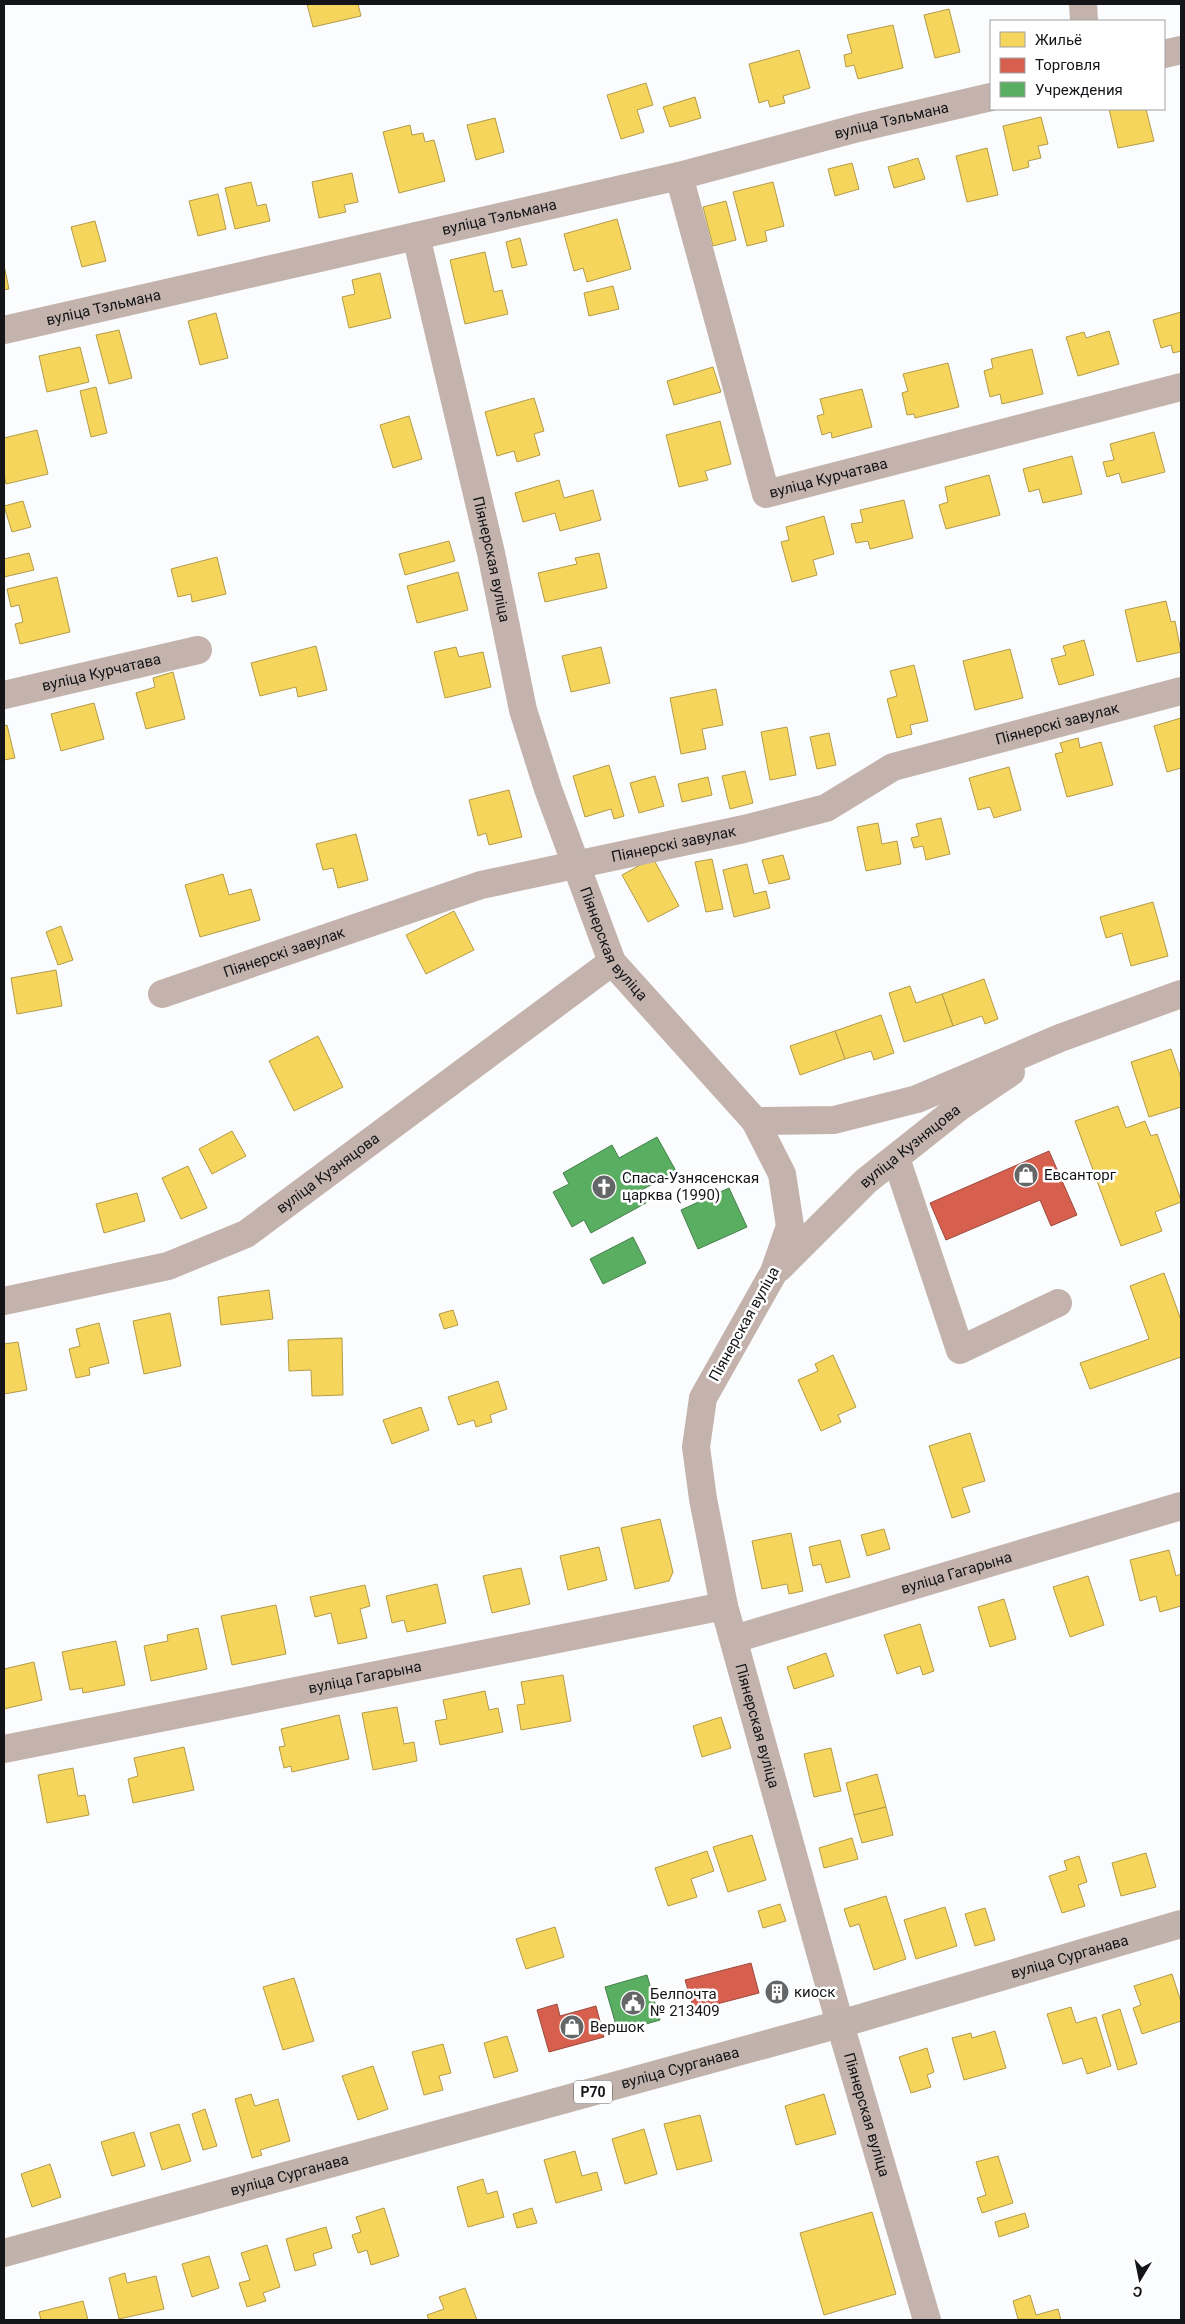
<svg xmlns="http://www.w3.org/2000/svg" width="1185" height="2324" font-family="Roboto,sans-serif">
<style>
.homes{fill:#f6d55c;stroke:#b29b48}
.shops{fill:#d6604d;stroke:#9c4a3d}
.public{fill:#5aae61;stroke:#45804b}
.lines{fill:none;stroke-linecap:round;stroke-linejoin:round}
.minor{stroke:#c3b3ac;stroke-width:28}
.major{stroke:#c1b2ab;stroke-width:28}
.labels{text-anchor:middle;stroke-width:5;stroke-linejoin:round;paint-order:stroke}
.shield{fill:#fff;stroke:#5a5b5d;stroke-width:1}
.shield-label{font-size:14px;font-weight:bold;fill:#131518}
.street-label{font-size:15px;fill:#131518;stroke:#fff}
.poi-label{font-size:15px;fill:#131518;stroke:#fff;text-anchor:start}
</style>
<rect width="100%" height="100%" fill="#fafcfe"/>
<g class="homes">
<path d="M307,4H358L361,16L313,27Z"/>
<path d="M949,9L960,52L935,58L924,15Z"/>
<path d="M893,25L903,68L858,79L854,65L846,67L844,55L852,53L847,35Z"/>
<path d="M799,50L810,88L783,96L785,103L770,107L768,100L759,103L749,64Z"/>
<path d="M646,83L653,105L637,110L644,132L621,139L607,95Z"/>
<path d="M695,97L701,118L670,127L663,107Z"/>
<path d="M1109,109H1146L1154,141L1118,148Z"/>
<path d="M1041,117L1048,144L1038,146L1041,158L1028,161L1029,167L1013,171L1003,126Z"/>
<path d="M495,118L504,152L476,160L467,125Z"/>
<path d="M410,125L412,135L423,133L425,142L434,140L445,181L399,193L383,132Z"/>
<path d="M987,148L998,195L967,202L956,156Z"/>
<path d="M918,158L925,179L894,188L888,167Z"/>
<path d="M852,163L859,189L835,196L828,169Z"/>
<path d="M352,173L358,202L344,205L346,212L319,218L312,182Z"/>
<path d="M251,182L257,206L266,204L270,221L235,229L225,188Z"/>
<path d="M773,182L784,226L765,231L767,241L747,246L733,192Z"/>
<path d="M218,194L226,229L198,236L189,201Z"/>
<path d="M726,201L736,240L713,246L703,207Z"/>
<path d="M617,219L631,269L587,282L583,268L574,271L564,234Z"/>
<path d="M95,221L106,261L82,267L71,227Z"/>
<path d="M520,238L527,265L512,268L506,242Z"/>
<path d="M485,252L494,292L502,290L508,314L465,324L450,260Z"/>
<path d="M4,265L9,289L4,290Z"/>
<path d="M380,273L391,318L349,328L342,297L355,294L352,280Z"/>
<path d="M613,286L619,309L589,316L584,293Z"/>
<path d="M1181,312V351L1173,353L1171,345L1161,348L1153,320Z"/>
<path d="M216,313L228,358L200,365L188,321Z"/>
<path d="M119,330L132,378L109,384L96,335Z"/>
<path d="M1109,331L1119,364L1078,376L1066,337L1084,332L1086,338Z"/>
<path d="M80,347L89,382L47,392L39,356Z"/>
<path d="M1032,349L1043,394L1002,404L1000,394L990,397L984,371L993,368L991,359Z"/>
<path d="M948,363L959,407L915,418L914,414L907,415L902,393L908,391L903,374Z"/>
<path d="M713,367L721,392L674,405L667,381Z"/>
<path d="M96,387L107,433L91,437L80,391Z"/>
<path d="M862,389L872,427L832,438L831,432L822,435L817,416L824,414L820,399Z"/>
<path d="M534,398L544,431L534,434L540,455L517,462L514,451L497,456L485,412Z"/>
<path d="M409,416L422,459L393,468L380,425Z"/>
<path d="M720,421L731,464L705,471L708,480L679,487L666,435Z"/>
<path d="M37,430L48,474L6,484L4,475V438Z"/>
<path d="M1154,432L1165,472L1122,483L1119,473L1107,477L1103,462L1114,460L1110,444Z"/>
<path d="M1072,456L1082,494L1043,503L1039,489L1029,492L1023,469Z"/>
<path d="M989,475L1000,515L946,529L939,505L948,502L945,487Z"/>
<path d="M559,480L564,498L593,490L601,520L560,531L555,513L523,522L515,493Z"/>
<path d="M904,500L913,538L870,549L868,541L856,543L851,524L863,522L860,510Z"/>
<path d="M23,501L31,527L12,532L4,506Z"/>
<path d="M824,516L834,554L813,560L817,575L792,582L781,542L789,540L786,527Z"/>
<path d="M449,541L455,561L405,575L399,554Z"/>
<path d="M29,553L34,570L4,577V559Z"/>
<path d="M599,553L607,588L545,602L538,573L577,564L575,558Z"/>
<path d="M217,557L226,594L192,602L191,594L178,597L171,569Z"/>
<path d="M458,572L468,610L417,623L407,586Z"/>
<path d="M57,577L70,632L20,644L15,624L23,622L19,605L11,607L7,589Z"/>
<path d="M1166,601L1171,622L1175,621L1181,652L1137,662L1125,610Z"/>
<path d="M1084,640L1094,675L1059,685L1051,659L1066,655L1063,646Z"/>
<path d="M316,646L327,690L298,697L296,687L260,696L251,663Z"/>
<path d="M456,647L459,657L483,652L491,687L445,698L434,652Z"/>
<path d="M601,647L610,683L571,692L562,656Z"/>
<path d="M1010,649L1023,698L975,710L963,661Z"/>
<path d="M914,665L928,721L910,725L912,734L897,738L887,699L897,696L890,671Z"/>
<path d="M173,672L185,719L146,729L136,693L155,687L153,678Z"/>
<path d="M716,689L723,725L702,729L706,749L681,754L670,698Z"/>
<path d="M94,703L104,739L61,751L51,714Z"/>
<path d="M1181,718V768L1167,772L1154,726Z"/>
<path d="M7,725L15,758L4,760V726Z"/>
<path d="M787,727L796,775L770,780L761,732Z"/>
<path d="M829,733L836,765L817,769L810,737Z"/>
<path d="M1078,738L1080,748L1101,742L1113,785L1067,797L1055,754L1063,752L1060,743Z"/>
<path d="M609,765L624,816L614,819L611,809L585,817L573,776Z"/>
<path d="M1009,767L1021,810L994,818L990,807L978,810L969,778Z"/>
<path d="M745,771L753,803L730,809L722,776Z"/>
<path d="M655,776L664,806L639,813L630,783Z"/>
<path d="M708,777L712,795L682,802L678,784Z"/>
<path d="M509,790L522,837L489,845L486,833L478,836L469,800Z"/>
<path d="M941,818L950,854L926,860L923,846L914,848L911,838L919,836L916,824Z"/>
<path d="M878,823L882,844L897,841L901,864L866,871L857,827Z"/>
<path d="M356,834L368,880L338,888L333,868L323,870L316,844Z"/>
<path d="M783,855L790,879L769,884L762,860Z"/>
<path d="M653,858L679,906L648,922L622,875Z"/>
<path d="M712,859L723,909L706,912L695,862Z"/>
<path d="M747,864L754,894L766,891L770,908L734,917L723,870Z"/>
<path d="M223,874L229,895L251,889L260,920L200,937L185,885Z"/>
<path d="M1153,902L1168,956L1131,966L1122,933L1106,938L1100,917Z"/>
<path d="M454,911L474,950L426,974L406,935Z"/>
<path d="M61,926L73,960L58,965L46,932Z"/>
<path d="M56,970L62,1006L17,1014L11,978Z"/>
<path d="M984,979L998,1019L985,1024L982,1016L953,1026L942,994Z"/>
<path d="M910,986L916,1003L942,994L953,1026L904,1042L889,993Z"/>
<path d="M881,1015L894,1053L874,1060L871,1051L845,1059L835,1031Z"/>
<path d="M835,1031L845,1059L800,1075L790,1046Z"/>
<path d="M318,1036L343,1087L294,1111L269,1061Z"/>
<path d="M1171,1049L1181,1078V1107L1149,1117L1131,1062Z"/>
<path d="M1118,1106L1126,1128L1145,1121L1151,1136L1157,1134L1181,1200V1202L1155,1212L1162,1231L1121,1246L1075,1121Z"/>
<path d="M232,1131L246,1156L212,1174L199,1149Z"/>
<path d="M188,1166L207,1208L181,1219L162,1178Z"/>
<path d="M137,1193L145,1221L104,1233L96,1204Z"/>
<path d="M1164,1273L1181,1320V1357L1090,1389L1080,1363L1149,1339L1130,1286Z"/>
<path d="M269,1290L273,1319L221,1325L218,1297Z"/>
<path d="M453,1310L458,1325L444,1329L439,1314Z"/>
<path d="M170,1313L181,1366L144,1374L133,1321Z"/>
<path d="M99,1323L109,1363L89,1368L90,1375L76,1378L69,1349L80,1346L76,1329Z"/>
<path d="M342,1338L343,1395L312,1396L311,1370L289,1371L288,1340Z"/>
<path d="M18,1342L27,1390L4,1394V1344Z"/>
<path d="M833,1355L856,1407L838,1415L841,1422L821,1431L798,1380L818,1371L815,1364Z"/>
<path d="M498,1381L507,1409L490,1415L492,1422L476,1427L474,1420L458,1425L448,1397Z"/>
<path d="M421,1407L429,1430L392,1444L383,1420Z"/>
<path d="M970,1433L985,1481L962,1488L970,1512L952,1518L929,1446Z"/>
<path d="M660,1519L673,1572L669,1581L635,1589L621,1528Z"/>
<path d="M884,1529L890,1549L867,1556L861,1535Z"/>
<path d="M791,1533L803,1591L789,1594L787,1584L762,1589L752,1541Z"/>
<path d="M840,1540L850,1577L826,1583L821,1564L813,1566L809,1547Z"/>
<path d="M599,1547L607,1580L568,1590L560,1556Z"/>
<path d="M1169,1550L1176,1576L1181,1574V1606L1160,1612L1156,1596L1140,1601L1130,1560Z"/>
<path d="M521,1568L530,1604L492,1613L483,1576Z"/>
<path d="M1088,1576L1104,1625L1070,1637L1053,1587Z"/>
<path d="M437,1584L446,1623L407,1632L404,1620L392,1623L386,1596Z"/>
<path d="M365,1585L370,1606L360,1609L367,1638L338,1644L331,1613L315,1617L310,1597Z"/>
<path d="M1004,1599L1016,1639L990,1647L978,1607Z"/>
<path d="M276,1605L286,1654L232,1665L221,1616Z"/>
<path d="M920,1624L934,1671L923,1675L920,1666L897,1674L884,1635Z"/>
<path d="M198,1628L207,1669L151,1681L144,1646L168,1641L167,1635Z"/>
<path d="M116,1641L125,1685L83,1693L82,1688L70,1690L62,1652Z"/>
<path d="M826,1653L834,1676L794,1689L787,1667Z"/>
<path d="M34,1662L42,1700L4,1709V1669Z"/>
<path d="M563,1675L571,1721L521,1730L517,1705L525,1704L521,1682Z"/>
<path d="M485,1691L489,1710L498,1708L503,1732L440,1745L435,1721L447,1719L443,1700Z"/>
<path d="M397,1707L404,1744L414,1742L417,1761L373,1770L362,1713Z"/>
<path d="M339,1715L349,1759L292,1772L291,1766L284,1768L279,1747L285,1746L281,1729Z"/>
<path d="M721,1717L731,1748L702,1757L693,1726Z"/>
<path d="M184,1747L194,1790L133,1803L128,1779L138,1776L134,1758Z"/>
<path d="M831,1748L841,1791L814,1797L804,1754Z"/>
<path d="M73,1768L78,1796L85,1795L89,1815L47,1823L38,1775Z"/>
<path d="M877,1774L886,1807L854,1815L846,1783Z"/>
<path d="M886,1807L893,1835L862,1843L854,1815Z"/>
<path d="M752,1835L766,1880L728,1892L713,1847Z"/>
<path d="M852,1838L858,1859L824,1868L819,1848Z"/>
<path d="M707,1851L714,1871L691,1879L697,1897L668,1906L655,1868Z"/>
<path d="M1146,1853L1156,1887L1121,1896L1112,1863Z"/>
<path d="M1079,1856L1087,1882L1078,1885L1085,1906L1062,1913L1049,1876L1067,1870L1064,1861Z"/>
<path d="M886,1896L906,1959L874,1970L859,1924L850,1927L844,1909Z"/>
<path d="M780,1904L786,1921L763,1928L758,1911Z"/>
<path d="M945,1907L957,1946L916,1959L904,1920Z"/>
<path d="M985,1908L995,1940L975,1946L965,1914Z"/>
<path d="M555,1927L564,1957L526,1969L516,1939Z"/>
<path d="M1172,1974L1181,2002V2021L1142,2034L1133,2008L1141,2005L1134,1986Z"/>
<path d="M294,1978L314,2041L283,2050L263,1987Z"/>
<path d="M783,1984L786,1996L772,2000L768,1988Z"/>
<path d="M1071,2007L1076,2023L1096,2017L1111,2066L1087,2074L1082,2058L1063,2064L1047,2014Z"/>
<path d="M1120,2009L1137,2064L1118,2070L1102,2015Z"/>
<path d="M995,2031L1006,2068L964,2080L952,2038L971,2033L972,2038Z"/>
<path d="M507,2036L518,2071L494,2078L484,2043Z"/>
<path d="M443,2044L451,2073L439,2076L443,2090L424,2095L412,2052Z"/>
<path d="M927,2048L934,2072L927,2075L931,2087L911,2093L899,2057Z"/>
<path d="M373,2066L388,2109L358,2120L342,2076Z"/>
<path d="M251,2094L255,2106L278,2099L290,2141L260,2150L262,2155L252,2158L235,2099Z"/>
<path d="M824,2094L836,2134L796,2145L785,2106Z"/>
<path d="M205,2109L217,2146L203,2150L192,2114Z"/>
<path d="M700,2115L712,2161L677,2170L664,2124Z"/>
<path d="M179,2124L191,2161L162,2170L150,2133Z"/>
<path d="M644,2129L657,2174L625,2184L612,2139Z"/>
<path d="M134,2132L145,2166L112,2176L101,2142Z"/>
<path d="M575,2151L582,2176L597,2172L602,2190L556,2203L544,2160Z"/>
<path d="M998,2156L1013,2203L982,2213L977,2198L986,2195L976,2162Z"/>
<path d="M50,2164L61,2197L32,2207L21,2174Z"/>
<path d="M483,2179L487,2194L497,2191L504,2217L468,2227L457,2187Z"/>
<path d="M384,2208L399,2256L371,2265L367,2250L358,2253L352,2235L361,2232L356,2217Z"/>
<path d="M532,2208L537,2223L517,2228L513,2214Z"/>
<path d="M872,2212L896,2294L824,2315L800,2233Z"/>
<path d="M1025,2213L1029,2227L999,2237L995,2222Z"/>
<path d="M326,2227L332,2248L313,2254L316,2265L295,2271L286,2239Z"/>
<path d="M267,2245L280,2287L263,2293L266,2301L247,2307L239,2283L250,2280L241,2253Z"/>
<path d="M209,2256L219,2288L192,2297L182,2264Z"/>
<path d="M125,2273L127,2283L156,2276L164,2309L119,2319L109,2278Z"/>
<path d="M465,2288L477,2320H429L427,2315L444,2309L439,2297Z"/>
<path d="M1030,2295L1036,2315L1058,2309L1061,2320L1018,2319L1013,2301Z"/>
<path d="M83,2301L88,2320H41L39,2312Z"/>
</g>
<g class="shops">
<path d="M1049,1151L1077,1215L1051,1226L1040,1200L946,1240L930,1203Z"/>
<path d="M751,1963L759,1993L694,2010L685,1980Z"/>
<path d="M557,2004L560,2016L596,2006L604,2037L549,2052L537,2010Z"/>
</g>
<g class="public">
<path d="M657,1137L676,1171L640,1191L646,1203L591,1233L584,1220L572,1227L553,1192L569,1184L563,1173L612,1145L619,1158Z"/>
<path d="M729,1188L747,1227L698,1249L681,1210Z"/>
<path d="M633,1237L646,1263L603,1284L590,1259Z"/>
<path d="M647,1975L660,2020L618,2032L605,1987Z"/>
</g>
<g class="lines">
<g class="minor">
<path d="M1083,4L1084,21"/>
<path d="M1164,54L1181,50"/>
<path id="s1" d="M679,176L766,494L1181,387"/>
<path id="s2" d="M416,236L491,553L523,710L548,789L612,962L755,1121L782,1174L790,1226L774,1272L703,1398L696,1447L703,1499L724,1606L840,2024L927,2320"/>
<path id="s3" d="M4,330L679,176L858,128L991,97"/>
<path id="s4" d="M4,695L198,650"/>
<path id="s5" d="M162,994L481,885L744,829L826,808L893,767L1181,691"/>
<path d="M755,1121L834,1120L917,1099L1060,1038L1181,994"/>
<path d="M896,1158L960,1350L1058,1303"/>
<path id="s6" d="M779,1268L866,1181L958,1108L1011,1072"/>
<path id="s7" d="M4,1301L168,1266L246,1234L612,962"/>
<path id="s8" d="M734,1639L1181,1506"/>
<path id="s9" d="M4,1749L724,1606"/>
</g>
<path class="major" id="s10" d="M4,2253L840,2024L1181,1924"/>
</g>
<defs>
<symbol id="shop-disc" viewBox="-11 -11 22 22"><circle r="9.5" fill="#646668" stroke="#fff"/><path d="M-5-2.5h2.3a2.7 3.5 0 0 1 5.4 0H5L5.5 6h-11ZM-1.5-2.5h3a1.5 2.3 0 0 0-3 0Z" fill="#fff"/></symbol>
<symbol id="church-disc" viewBox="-11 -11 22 22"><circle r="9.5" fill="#646668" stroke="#fff"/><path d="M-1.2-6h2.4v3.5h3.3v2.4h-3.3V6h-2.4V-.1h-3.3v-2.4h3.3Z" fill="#fff"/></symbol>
<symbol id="building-disc" viewBox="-11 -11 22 22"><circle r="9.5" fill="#646668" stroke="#fff"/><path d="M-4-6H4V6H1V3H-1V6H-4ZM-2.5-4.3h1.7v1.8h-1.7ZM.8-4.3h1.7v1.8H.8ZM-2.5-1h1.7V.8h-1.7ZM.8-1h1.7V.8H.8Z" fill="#fff"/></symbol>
<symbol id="civic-disc" viewBox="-11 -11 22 22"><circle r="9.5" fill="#646668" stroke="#fff"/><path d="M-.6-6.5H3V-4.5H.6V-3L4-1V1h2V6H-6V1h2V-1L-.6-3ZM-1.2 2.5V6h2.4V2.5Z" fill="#fff"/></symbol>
</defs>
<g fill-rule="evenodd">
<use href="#shop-disc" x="1012" y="1161" width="28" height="28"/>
<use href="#church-disc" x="590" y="1173" width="28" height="28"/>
<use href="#building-disc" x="763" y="1978" width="28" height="28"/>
<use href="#civic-disc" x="619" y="1989" width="28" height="28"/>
<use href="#shop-disc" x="558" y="2013" width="28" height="28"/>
</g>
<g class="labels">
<rect class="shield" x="574" y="2080.5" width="38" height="23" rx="4"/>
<g class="shield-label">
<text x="593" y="2097">Р70</text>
</g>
<g class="street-label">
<text dy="5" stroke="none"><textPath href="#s3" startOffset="912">вуліца Тэльмана</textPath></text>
<text dy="5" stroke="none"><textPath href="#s3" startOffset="508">вуліца Тэльмана</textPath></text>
<text dy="5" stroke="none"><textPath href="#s3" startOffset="102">вуліца Тэльмана</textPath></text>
<text dy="5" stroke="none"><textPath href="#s1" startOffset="394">вуліца Курчатава</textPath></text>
<text dy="5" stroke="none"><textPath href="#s2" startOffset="332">Піянерская вуліца</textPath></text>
<text dy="5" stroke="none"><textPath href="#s4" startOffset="100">вуліца Курчатава</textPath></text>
<text dy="5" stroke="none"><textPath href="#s5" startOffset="939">Піянерскі завулак</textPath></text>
<text dy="5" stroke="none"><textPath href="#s5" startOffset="534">Піянерскі завулак</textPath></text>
<text dy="5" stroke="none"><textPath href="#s2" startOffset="738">Піянерская вуліца</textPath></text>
<text dy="5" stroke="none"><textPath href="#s5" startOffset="129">Піянерскі завулак</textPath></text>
<text dy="5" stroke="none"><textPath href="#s6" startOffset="179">вуліца Кузняцова</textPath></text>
<text dy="5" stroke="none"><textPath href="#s7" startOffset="354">вуліца Кузняцова</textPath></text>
<text transform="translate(744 1324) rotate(-61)" y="5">Піянерская вуліца</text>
<text dy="5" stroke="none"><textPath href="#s8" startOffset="232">вуліца Гагарына</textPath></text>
<text dy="5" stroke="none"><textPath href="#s9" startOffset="368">вуліца Гагарына</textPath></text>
<text dy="5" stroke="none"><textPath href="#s2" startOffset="1608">Піянерская вуліца</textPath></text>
<text dy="5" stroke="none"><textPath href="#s10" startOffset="1106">вуліца Сурганава</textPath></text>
<text dy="5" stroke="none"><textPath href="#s10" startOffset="701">вуліца Сурганава</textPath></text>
<text dy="5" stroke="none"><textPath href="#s2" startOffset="2012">Піянерская вуліца</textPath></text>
<text dy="5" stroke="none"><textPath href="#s10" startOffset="296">вуліца Сурганава</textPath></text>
</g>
<g class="poi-label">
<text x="1044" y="1180">Евсанторг</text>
<text x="622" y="1183">Спаса-Узнясенская<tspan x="622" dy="17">царква (1990)</tspan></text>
<text x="794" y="1997">киоск</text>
<text x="650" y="1999">Белпочта<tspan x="650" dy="17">№ 213409</tspan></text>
<text x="590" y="2032">Вершок</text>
</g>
</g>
<rect width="1185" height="2324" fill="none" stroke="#131518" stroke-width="10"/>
<rect x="990" y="20" width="175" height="90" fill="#ffffff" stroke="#a1a1a3"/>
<rect x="1000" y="32" width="25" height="15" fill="#f6d55c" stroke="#a1a1a3"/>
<text x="1035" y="45" font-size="15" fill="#131518">Жильё</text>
<rect x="1000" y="58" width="25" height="15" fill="#d6604d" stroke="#a1a1a3"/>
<text x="1035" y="70" font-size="15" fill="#131518">Торговля</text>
<rect x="1000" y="82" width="25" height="15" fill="#5aae61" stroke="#a1a1a3"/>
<text x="1035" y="95" font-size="15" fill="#131518">Учреждения</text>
<g transform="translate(1140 2279) rotate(190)" stroke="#ffffff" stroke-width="4" paint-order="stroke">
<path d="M0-4L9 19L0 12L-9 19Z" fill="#131518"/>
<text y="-8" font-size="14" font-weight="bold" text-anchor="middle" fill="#131518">С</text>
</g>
</svg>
